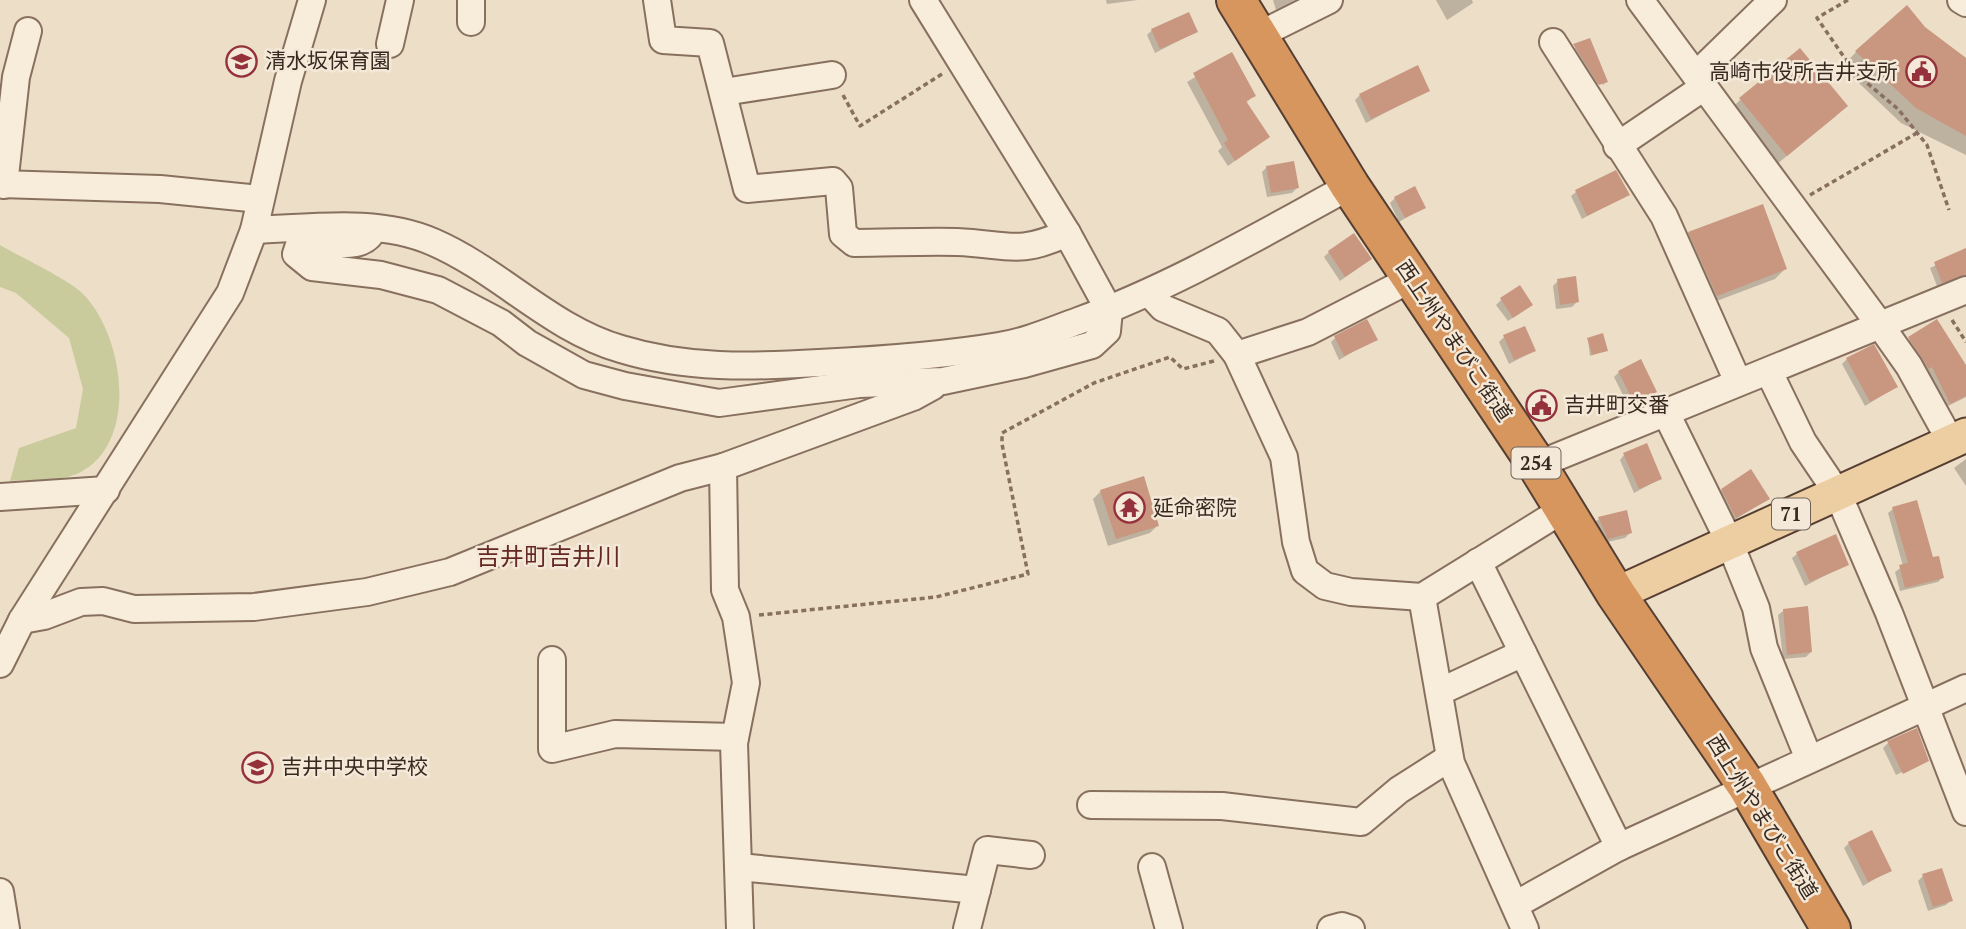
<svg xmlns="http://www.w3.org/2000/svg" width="1966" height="929" font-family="'PT Serif','Noto Sans JP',serif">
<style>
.green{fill:#cacb9c}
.shadow{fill:#0003}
.building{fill:#c99780}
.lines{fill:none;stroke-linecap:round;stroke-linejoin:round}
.minor-casing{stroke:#88705e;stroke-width:30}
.major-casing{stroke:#563f32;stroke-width:37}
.highway-casing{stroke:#563f32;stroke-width:42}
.path{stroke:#88705e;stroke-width:3.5;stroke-dasharray:5 3.5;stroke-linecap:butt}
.minor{stroke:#f8ecdb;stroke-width:26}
.major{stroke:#edcea3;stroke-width:33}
.highway{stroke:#d7965e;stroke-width:38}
.labels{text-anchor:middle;stroke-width:5;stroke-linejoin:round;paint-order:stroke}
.shield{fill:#f4e9d8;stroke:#716358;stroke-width:2}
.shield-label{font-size:19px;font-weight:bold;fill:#392a21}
.poi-label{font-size:21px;fill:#392a21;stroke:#f4e9d8;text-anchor:start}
.street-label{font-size:21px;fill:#392a21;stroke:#f4e9d8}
.quarter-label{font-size:24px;fill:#642922;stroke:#f4e9d8}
</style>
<rect width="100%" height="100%" fill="#eddec8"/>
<path class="green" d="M0,245C20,257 70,280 83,294C124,335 140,443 79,473C61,482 30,479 10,481L19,448L76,428L83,389L69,338L16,293L0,287Z"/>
<g class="shadow">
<path d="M1106,0H1138L1107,4Z"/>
<path d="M1273,0H1295L1276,10Z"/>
<path d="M1436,0H1472L1473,3L1447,20Z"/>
<path d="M1924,28L1966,58V155L1901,123L1842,67L1856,52Z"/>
<path d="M1152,30L1196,32L1155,53L1147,35Z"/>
<path d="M1589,40L1606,82L1603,85V82L1592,86L1570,51Z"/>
<path d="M1232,55L1253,96L1246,103L1268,137L1228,166L1218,151L1222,147L1187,82Z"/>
<path d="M1428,90L1366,123L1355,100L1360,95Z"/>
<path d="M1740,100L1836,116L1776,165L1730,110Z"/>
<path d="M1267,167L1297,188L1292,193L1267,197L1262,172Z"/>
<path d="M1576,192L1628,194L1582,219L1571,196Z"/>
<path d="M1395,198L1424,207L1399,222L1390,203Z"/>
<path d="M1689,233L1785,269L1775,279L1706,305L1679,244Z"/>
<path d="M1966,251V275L1937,286L1930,268Z"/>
<path d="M1329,252L1364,264L1340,281L1324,257Z"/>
<path d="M1558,281L1577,302L1572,307L1556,309L1553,286Z"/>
<path d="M1501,300L1526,309L1508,321L1496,305Z"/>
<path d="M1936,321L1966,373V397L1944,408L1904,343Z"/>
<path d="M1504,337L1534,351L1509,364L1499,342Z"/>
<path d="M1335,338L1375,339L1339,360L1331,342Z"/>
<path d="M1588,339L1606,350L1590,356Z"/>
<path d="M1847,359L1896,387L1865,406L1842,364Z"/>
<path d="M1619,372L1655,391L1629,407L1614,377Z"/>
<path d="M1624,455L1660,479L1634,493L1620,460Z"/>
<path d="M1966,459V486L1954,468Z"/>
<path d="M1722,490L1768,499L1731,522L1717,495Z"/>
<path d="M1101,491L1158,525L1150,533L1108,546L1093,499Z"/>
<path d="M1893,509L1932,559L1942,578L1938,582L1900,591L1895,572L1903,566L1888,513Z"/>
<path d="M1599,519L1630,533L1625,538L1603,543L1594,523Z"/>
<path d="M1797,554L1847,564L1805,586L1792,558Z"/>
<path d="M1783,611L1811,652L1806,657L1783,659L1778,615Z"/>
<path d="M1888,743L1924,761L1896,775L1883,748Z"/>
<path d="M1849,843L1890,870L1863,886L1844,848Z"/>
<path d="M1923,876L1951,900L1946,905L1928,911L1918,881Z"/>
</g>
<g class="building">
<path d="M1907,5L1925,27L1966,58V136L1916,108L1855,51Z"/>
<path d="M1189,12L1198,32L1160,49L1151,29Z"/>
<path d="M1590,38L1608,82L1599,85L1573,44Z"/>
<path d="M1800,48L1848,106L1787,156L1739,98Z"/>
<path d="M1232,52L1256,96L1246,101L1270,137L1235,161L1224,143L1228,140L1193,73Z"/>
<path d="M1418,65L1430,91L1371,119L1359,94Z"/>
<path d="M1294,161L1299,188L1271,193L1266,166Z"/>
<path d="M1616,170L1630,195L1587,216L1575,190Z"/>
<path d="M1415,186L1426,208L1405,218L1394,197Z"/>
<path d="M1763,204L1787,269L1717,296L1688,232Z"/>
<path d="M1354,233L1372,259L1345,277L1328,251Z"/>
<path d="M1966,248V275L1942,283L1934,262Z"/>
<path d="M1576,276L1579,302L1560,305L1557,279Z"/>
<path d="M1520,285L1533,305L1513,318L1500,298Z"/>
<path d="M1367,319L1378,340L1344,356L1334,336Z"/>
<path d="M1937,319L1966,365V396L1950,404L1932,367L1929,369L1908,337Z"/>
<path d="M1525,326L1536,351L1514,360L1503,335Z"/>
<path d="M1603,333L1608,351L1592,355L1587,338Z"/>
<path d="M1874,344L1898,387L1870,402L1846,358Z"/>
<path d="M1641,359L1657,392L1634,403L1618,371Z"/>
<path d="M1647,443L1662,479L1639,489L1623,453Z"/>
<path d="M1751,469L1770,499L1736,518L1721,489Z"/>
<path d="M1144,476L1159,526L1116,539L1100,490Z"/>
<path d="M1917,500L1933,557L1939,556L1944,578L1905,588L1899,565L1908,563L1892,507Z"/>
<path d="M1627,510L1632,533L1608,539L1598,517Z"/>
<path d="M1836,534L1849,565L1810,582L1796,552Z"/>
<path d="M1808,606L1812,652L1787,655L1783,609Z"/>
<path d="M1917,728L1929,761L1903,774L1887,741Z"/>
<path d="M1872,830L1892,871L1868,882L1848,842Z"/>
<path d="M1942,868L1953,901L1933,907L1922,874Z"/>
</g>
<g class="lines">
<defs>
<g id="minor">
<path d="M471,0V22"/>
<path d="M657,0L663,40L710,43L747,189L833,181L839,188L843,234L854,243C888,243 923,241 957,242C1007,244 1017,256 1067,233"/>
<path d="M1640,0L1880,325L1909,366L1951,442"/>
<path d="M1961,0L1966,3"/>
<path d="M1259,35L1329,0"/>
<path d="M1553,42L1664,216L1738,382"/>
<path d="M390,44L400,0"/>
<path d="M1696,75L1773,0"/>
<path d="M724,92L832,75"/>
<path d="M1617,146L1704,87"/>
<path d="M0,184L160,189L260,199"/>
<path d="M4,185L16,77L28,31"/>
<path d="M374,228C363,256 322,238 299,245L296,254L312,267L381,275L438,290L501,323L527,343L584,375L625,386L719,403L859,384L943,381L1024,364L1092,345L1107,331L1109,310L1067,233L923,0"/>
<path d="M254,230C313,228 378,218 433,242C500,271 551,329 621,349C686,369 752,367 819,363C878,360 940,356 999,346C1026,342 1053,330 1078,321C1174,286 1260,235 1350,186"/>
<path d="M1150,294L1163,308L1218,331L1237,355L1308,332L1413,278"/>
<path d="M1237,355L1284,457L1296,542L1305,571L1325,586L1351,592L1422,597L1564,509"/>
<path d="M1769,372L1803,442L1838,494L1889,613L1966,812"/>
<path d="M1665,411L1729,541L1756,608L1764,648L1809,759"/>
<path d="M1537,465L1966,290"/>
<path d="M723,467L725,590L736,617L746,683L734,743L740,929"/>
<path d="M0,497L106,490"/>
<path d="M1478,562L1619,847"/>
<path d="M1422,597L1451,763L1525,929"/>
<path d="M22,620L44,616L81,602L103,601L134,609L254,607L367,592L450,572L680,478L723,467L913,397L933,386"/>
<path d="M552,660V749L615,734L735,737"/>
<path d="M0,664L22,620L230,293L254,230L288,81L312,0"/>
<path d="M1439,692L1523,653"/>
<path d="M1091,805L1222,806L1361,822L1399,790L1449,758"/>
<path d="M739,867L977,890"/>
<path d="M1152,867L1169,929"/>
<path d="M0,892L6,929"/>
<path d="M1515,905L1619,847L1966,688"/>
<path d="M967,929L987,850L1031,855"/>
<path d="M1331,929L1342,926L1351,929"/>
</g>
<path id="major" d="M1616,594L1966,435"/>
<path id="highway" d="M1236,0L1350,186L1537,465L1616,594L1747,786L1831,929"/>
</defs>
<use href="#minor" class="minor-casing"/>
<use href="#major" class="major-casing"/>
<use href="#highway" class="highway-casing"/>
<g class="path">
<path d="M1848,0L1817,18L1855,73L1898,109L1927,145L1949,210"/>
<path d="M843,95L860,126L942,74"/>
<path d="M1810,195L1917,133"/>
<path d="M1952,320L1966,342"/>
<path d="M759,615L936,597L1028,574L1002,444V433L1094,383L1170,357L1183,369L1214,361"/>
</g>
<use href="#minor" class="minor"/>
<use href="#major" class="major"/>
<use href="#highway" class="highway"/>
</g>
<defs>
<symbol id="school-ring" viewBox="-11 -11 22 22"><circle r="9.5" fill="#f4e9d8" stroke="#94313b" stroke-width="1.5"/><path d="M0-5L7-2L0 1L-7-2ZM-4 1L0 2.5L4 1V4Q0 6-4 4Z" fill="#94313b"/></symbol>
<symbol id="civic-ring" viewBox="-11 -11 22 22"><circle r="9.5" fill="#f4e9d8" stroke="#94313b" stroke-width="1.5"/><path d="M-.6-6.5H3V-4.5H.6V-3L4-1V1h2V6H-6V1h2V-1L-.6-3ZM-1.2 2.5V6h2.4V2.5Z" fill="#94313b"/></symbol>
<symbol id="temple-ring" viewBox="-11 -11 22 22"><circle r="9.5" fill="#f4e9d8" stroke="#94313b" stroke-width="1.5"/><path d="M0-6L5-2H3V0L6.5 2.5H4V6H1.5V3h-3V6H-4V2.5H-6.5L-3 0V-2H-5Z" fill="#94313b"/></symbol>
</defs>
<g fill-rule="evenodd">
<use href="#school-ring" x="224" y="44" width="35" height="35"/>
<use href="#civic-ring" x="1904" y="54" width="35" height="35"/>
<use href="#civic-ring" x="1524" y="388" width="35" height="35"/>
<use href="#temple-ring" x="1112" y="490" width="35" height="35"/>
<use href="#school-ring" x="240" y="750" width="35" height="35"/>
</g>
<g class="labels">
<g class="shield">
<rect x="1511.5" y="447.5" width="49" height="31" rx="5"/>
<rect x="1772" y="498.5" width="38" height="31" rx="5"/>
</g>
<g class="shield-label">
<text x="1536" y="470">254</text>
<text x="1791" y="521">71</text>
</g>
<g class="poi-label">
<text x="265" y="68">清水坂保育園</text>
<text x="1898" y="79" text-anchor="end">高崎市役所吉井支所</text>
<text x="1564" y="412">吉井町交番</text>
<text x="1153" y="515">延命密院</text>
<text x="281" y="774">吉井中央中学校</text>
</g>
<g class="street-label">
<text transform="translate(1454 341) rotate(56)" y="7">西上州やまびこ街道</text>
<text transform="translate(1762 817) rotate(58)" y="7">西上州やまびこ街道</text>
</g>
<g class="quarter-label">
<text x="548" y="565">吉井町吉井川</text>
</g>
</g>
</svg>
